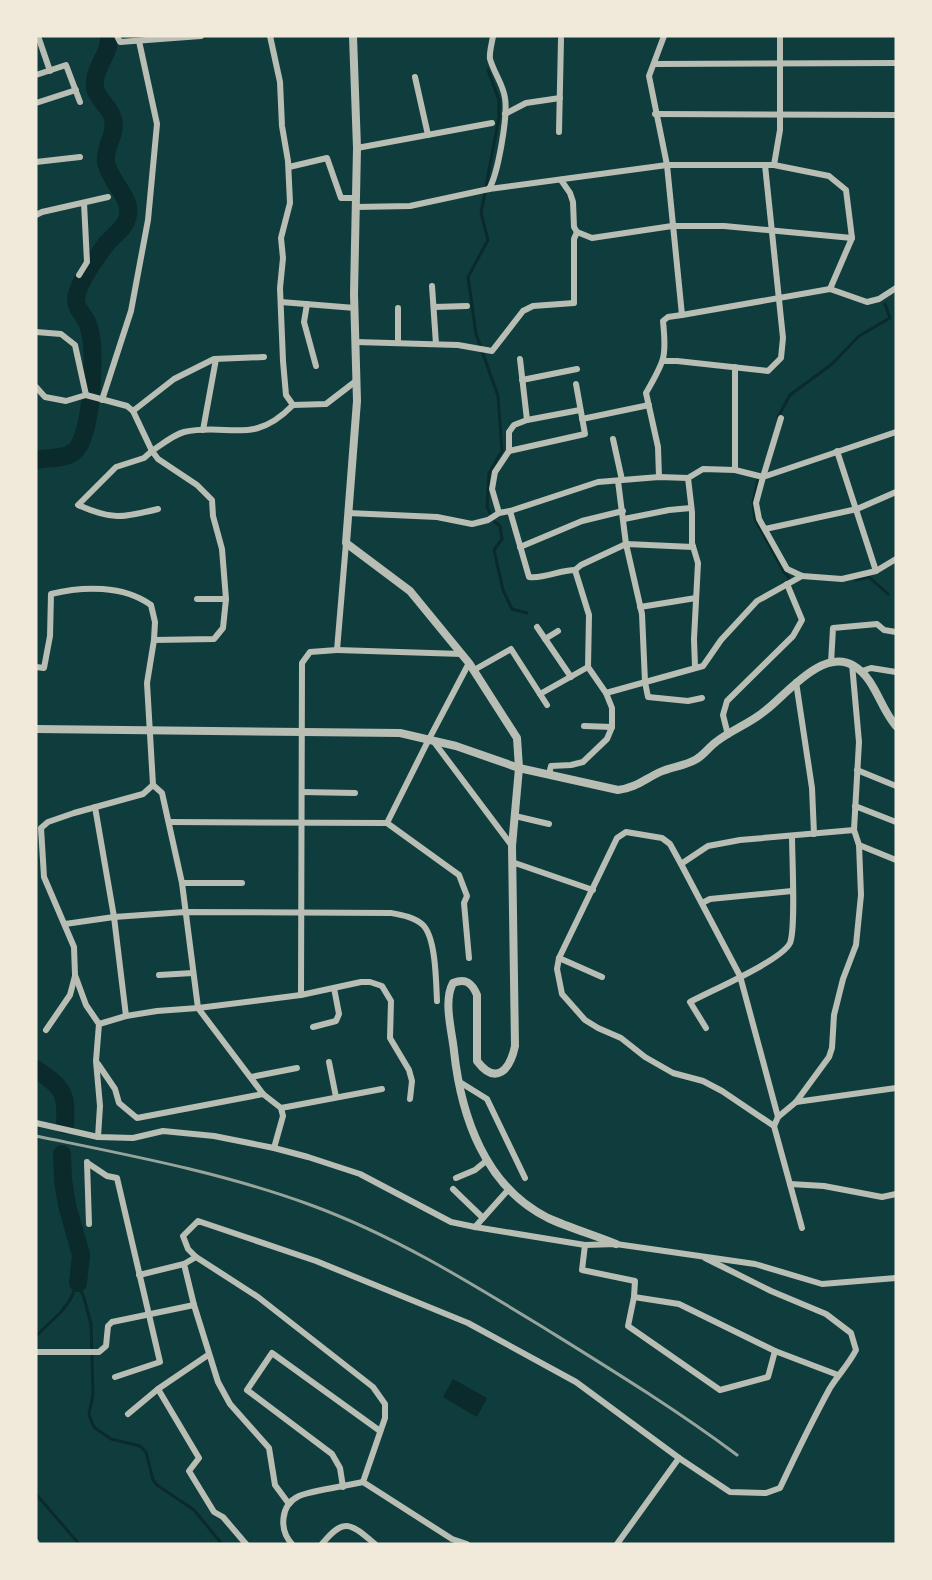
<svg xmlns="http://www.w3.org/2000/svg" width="932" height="1580" font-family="Poppins,sans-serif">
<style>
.water{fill:#0a2a2b}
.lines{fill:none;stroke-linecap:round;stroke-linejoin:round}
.stream{stroke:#0a2a2b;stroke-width:3}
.river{stroke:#0a2a2b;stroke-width:18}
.minor{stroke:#b8beb3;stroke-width:6}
.tertiary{stroke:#b8beb3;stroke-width:8}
.rail{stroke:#97a49c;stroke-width:3}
</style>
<rect width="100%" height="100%" fill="#0f3d3e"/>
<path class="water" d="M453,1379L487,1398L477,1417L443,1397Z"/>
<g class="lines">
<g class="stream">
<path d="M488,70L499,100V117L481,213L488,240L468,277L476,334L498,396L502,451L489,473L487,507L490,513"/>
<path d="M778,417L790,395L832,364L859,336L890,318L885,304"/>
<path d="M758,479L753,503L755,519L784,572L789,578"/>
<path d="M495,522L500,526L502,539L494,550L503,590L512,609L527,613"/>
<path d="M856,580L869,577L888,594"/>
<path d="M78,1283L84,1298L91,1324L93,1395L89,1414L92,1423L95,1428L111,1439L140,1446L146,1452L153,1480L157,1485L194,1510L222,1544"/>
<path d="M36,1336L61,1312L70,1300L78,1283"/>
<path d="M36,1494L79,1544"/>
</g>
<g class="river">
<path d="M36,460C48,457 65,460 75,451C92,435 95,358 91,336C90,332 89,326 87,322C83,314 76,309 76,299C77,284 98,255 107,243C113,236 124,229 127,219C134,197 110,184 106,162C104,146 117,135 113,119C111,108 97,99 95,88C92,69 111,54 109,36"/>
<path d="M36,1069C63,1088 67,1092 65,1125"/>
<path d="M62,1154L63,1180L67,1205L81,1255L78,1283"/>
</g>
<g class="minor">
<path d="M38,36L50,71"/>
<path d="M117,36L120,42L201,36"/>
<path d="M270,36L280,82L282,126L288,161L290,203L281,238L283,258L280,288L283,361L286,395L293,405"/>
<path d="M655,64L896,63"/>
<path d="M36,75L66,65L80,102"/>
<path d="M415,77L428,135"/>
<path d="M36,103L76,90"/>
<path d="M505,114L526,103L560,98"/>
<path d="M655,114L896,115"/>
<path d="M559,132L561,39"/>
<path d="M357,148L492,123"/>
<path d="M36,162L80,157"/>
<path d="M774,165L829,176L846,190L852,238L830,289"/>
<path d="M289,167L327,158L341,198H356"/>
<path d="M561,180L570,193L573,202L574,227L577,232L592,238L672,226H724L852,238"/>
<path d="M489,189C498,174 508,116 505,98C503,84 494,73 490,59C489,53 492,43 493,36"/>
<path d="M356,207L410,206L489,189L667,165H774L780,130V36"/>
<path d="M36,215L42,212L108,197"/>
<path d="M79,275L87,262L84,203"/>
<path d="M432,286L436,344"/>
<path d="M281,302L355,308"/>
<path d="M307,304L304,322L316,366"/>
<path d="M434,307L467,306"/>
<path d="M682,315L830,289L867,302L879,299L896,288"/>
<path d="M36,332L61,334L75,345L86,395"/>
<path d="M356,342L458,345L492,351L523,311L533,306L574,303V239L577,232"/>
<path d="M398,343V308"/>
<path d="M520,359L527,420"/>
<path d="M664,361H677L768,371L781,358L783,338L765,165"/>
<path d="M735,367V470"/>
<path d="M522,380L577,369"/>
<path d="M36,387L45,397L66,401L86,395L127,406L133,411L152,451C161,445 173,435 184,432C229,422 252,447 293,405L326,404L356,381"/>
<path d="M102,400L131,311L148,220L157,124L139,41"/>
<path d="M133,411L174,379L214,359L264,357"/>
<path d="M582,419L649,405"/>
<path d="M203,430L216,359"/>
<path d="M896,432L763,477L756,503L759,519L787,569L802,576L842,579L876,571L896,559"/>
<path d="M613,439L622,480"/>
<path d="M509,451L585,434L576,384"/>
<path d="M837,451L876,571"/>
<path d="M659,477L658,447L646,393C664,361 667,359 663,321L668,317L682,315L667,165L649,76L664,36"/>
<path d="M688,478L692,512V543L698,563L694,639L695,667"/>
<path d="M618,481L626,544L642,614L645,682L648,697L688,701L702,698"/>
<path d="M510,511L529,577C545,579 559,570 575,570L589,615L588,667L606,693L612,708V727L607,739L583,762L571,765L551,766L549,774"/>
<path d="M348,513L437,517L472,524L488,520L499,513L510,511L598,482L659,477L688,478L703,469L735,470L763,477L781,418"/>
<path d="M499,513L492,489L495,472L509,451V432L514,425L527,420L580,410"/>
<path d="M624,519L669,510L691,508"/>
<path d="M765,529L857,509L896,492"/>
<path d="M520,547L582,521L623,511"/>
<path d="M575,570L581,565L626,544L693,547"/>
<path d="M197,599H226"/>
<path d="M640,607L696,598"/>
<path d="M537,627L571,677"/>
<path d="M545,639L558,631"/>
<path d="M337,650L462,654"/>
<path d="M831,663L833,628L877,624L884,630L896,632"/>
<path d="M36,667L44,668L50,636L51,594C83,586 123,585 151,605L155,622L154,640"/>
<path d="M474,670L511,649L547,705"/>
<path d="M862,671L871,668L896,672"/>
<path d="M796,682L812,788L814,834"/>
<path d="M606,693L703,666L721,640L757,601L802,576"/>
<path d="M540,694L588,667"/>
<path d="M584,726L612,727"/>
<path d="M728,735L723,715L727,701L793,636L802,620L787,584"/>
<path d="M434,742L512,846"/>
<path d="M857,770L896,786"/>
<path d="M153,785L162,793L182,883L198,1008L263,1094L281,1108L283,1116L274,1148"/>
<path d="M302,792L355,793"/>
<path d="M855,806L896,822"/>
<path d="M95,807L114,917L126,1016"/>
<path d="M515,816L549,824"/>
<path d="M170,822L387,823L459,875L467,896L464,903L469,958"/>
<path d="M387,823L428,741L469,663"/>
<path d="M859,845L896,860"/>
<path d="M512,862L593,890"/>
<path d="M681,864L708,846L740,840L854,830"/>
<path d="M182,883H242"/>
<path d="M702,903L710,899L792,891"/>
<path d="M65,924L114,917L185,912L391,913C402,915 414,917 423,925C436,938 436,982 437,1001"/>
<path d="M559,958L602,977"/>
<path d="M159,975L193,973"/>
<path d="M301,995L302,663L310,652L337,650L346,543"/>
<path d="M99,1024L126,1016L157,1011L198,1008L301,995L361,982H370L382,986L391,1001L390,1038L409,1070L412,1081L410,1099"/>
<path d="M313,1027L336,1021L339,1014L334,988"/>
<path d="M706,1028L690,1002C710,991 781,961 790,943C796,929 792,856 792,836"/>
<path d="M46,1030L70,995L75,976"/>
<path d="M329,1062L336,1097"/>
<path d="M98,1064L115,1089L119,1103L137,1118L263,1094"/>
<path d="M251,1077L297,1068"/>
<path d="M458,1081L487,1099L525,1178"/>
<path d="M796,1102L896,1088"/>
<path d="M281,1108L382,1089"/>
<path d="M778,1117L740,976L681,864L670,844L662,838L626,832L617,838L559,958L557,969L562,994L585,1020L598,1028L621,1038L645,1057L673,1073L703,1081L722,1091L774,1126L802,1228"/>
<path d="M36,1123L98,1137L133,1138L163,1131L214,1136L274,1148L308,1157L360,1174L451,1222L475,1227L585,1245L616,1244L755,1264L822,1284L896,1278"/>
<path d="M774,1126L778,1117L796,1102L829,1057L832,1048L834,1015L843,979L856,945L861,895L859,845L854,830L859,742L852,664"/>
<path d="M98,1137L100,1106L96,1061L99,1024L86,1005L75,975L74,947L44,877L41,828L48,822L74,813L143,794L153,785L147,683L154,640L214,639L223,628L226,599L222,549L213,516L212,500L197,485L158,459L152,451L144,458L116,467L78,505C112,520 122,518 158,509"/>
<path d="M87,1162L89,1224"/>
<path d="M89,1164L107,1176L117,1178L160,1362L115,1377"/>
<path d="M456,1178L475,1170L486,1161"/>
<path d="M790,1184L824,1186L882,1197L896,1194"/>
<path d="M453,1189L483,1218"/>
<path d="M475,1227L508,1190"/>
<path d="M585,1245L582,1270L635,1281L634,1297L628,1326L720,1390L768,1377L775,1351"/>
<path d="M196,1257L258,1297L373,1387L385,1404V1418L363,1482L452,1539L467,1544"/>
<path d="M184,1264L194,1305L218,1382L230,1404L269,1448L275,1485L289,1504"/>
<path d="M139,1275L184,1264L196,1257L188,1249L183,1236L198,1221L316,1261L468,1323L576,1382L679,1458L730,1492L766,1493L780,1488C796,1454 812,1421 830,1388C838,1375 849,1364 856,1350L851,1333L826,1314L771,1291L705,1258"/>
<path d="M634,1297L679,1304L775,1351L838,1375"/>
<path d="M36,1352H99L106,1346L108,1326L112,1322L194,1305"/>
<path d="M158,1389L199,1458L189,1471L214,1512L223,1517L246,1544"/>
<path d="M128,1414L158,1389L208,1355"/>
<path d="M343,1487L340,1468L332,1454L247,1390L272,1353L380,1431"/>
<path d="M36,1542L37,1544"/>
<path d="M292,1544C279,1530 280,1505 299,1496C313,1490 347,1486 363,1482"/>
<path d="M322,1544C344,1517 350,1523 375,1544"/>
<path d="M617,1544L679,1458"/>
</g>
<g class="tertiary">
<path d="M353,36L357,148L354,294L357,401L346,543L410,591L469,663L517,738L519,768L512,846L515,1046C510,1070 496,1086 477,1061V995C472,983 466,978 453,983C443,1001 452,1031 454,1051C461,1116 485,1187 548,1218C570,1228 594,1235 616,1244"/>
<path d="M36,729L400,733L456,746L519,768L618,790C635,788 645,779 660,772C671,767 684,766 695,760C703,756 708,748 716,742C731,730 751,723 766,710C787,694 823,647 854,666C875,678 880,708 896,726"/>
</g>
<path class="rail" d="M36,1136C128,1155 220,1172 308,1204C391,1234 466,1280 541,1326C607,1367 674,1408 737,1455"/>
</g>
<rect width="932" height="1580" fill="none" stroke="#f1e9da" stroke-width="75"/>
</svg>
